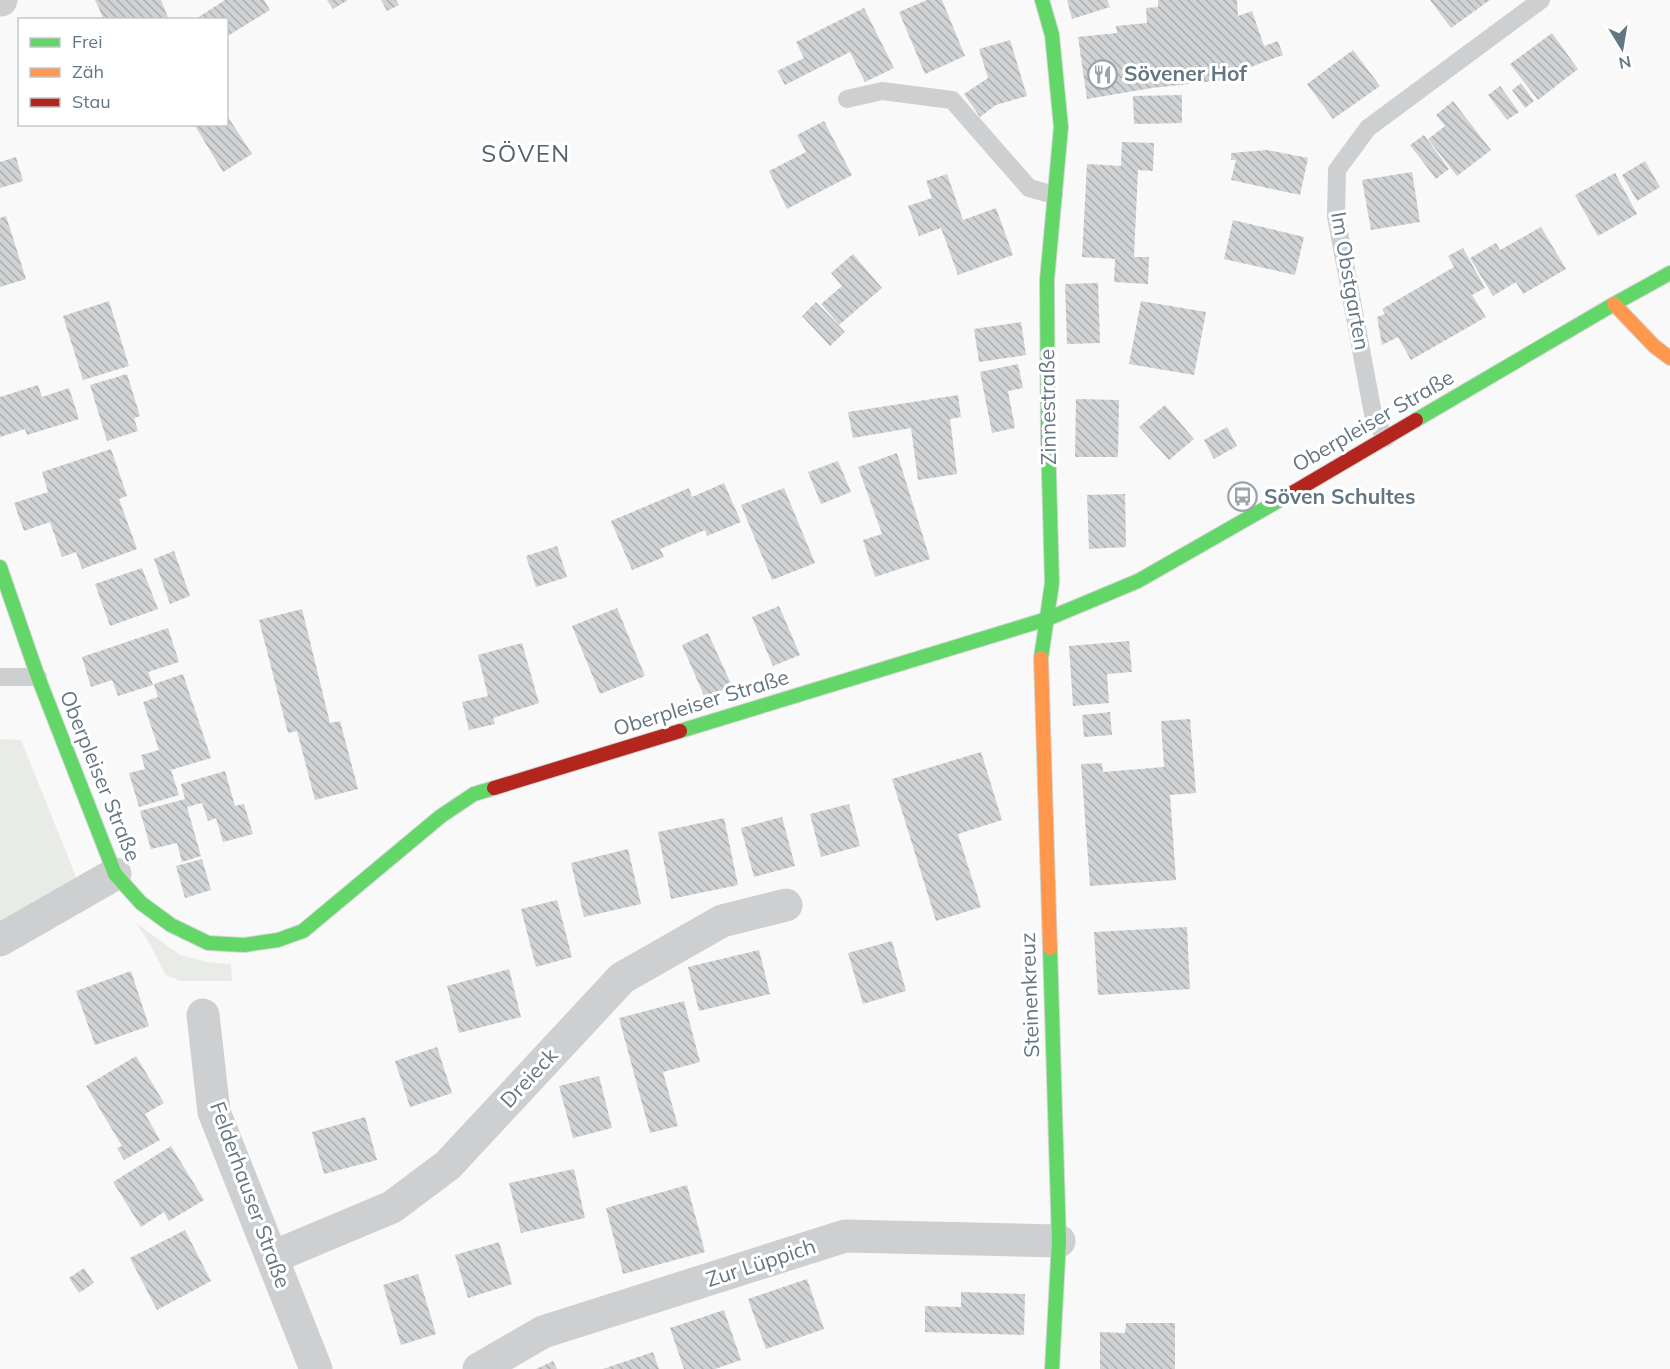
<svg xmlns="http://www.w3.org/2000/svg" width="1670" height="1369" font-family="Mulish,sans-serif">
<style>
.grass{fill:#e8ebe6}
.building{fill:url(#building-back-hatch)}
.lines{fill:none;stroke-linecap:round;stroke-linejoin:round}
.fast-casing{stroke:#d5d6d7;stroke-width:16}
.slow-casing{stroke:#d5d6d7;stroke-width:16}
.jam-casing{stroke:#d5d6d7;stroke-width:16}
.lane{stroke:#cecfd0;stroke-width:18}
.street{stroke:#cecfd0;stroke-width:33}
.fast{stroke:#63d668;stroke-width:14}
.slow{stroke:#ff974d;stroke-width:14}
.jam{stroke:#b3261e;stroke-width:14}
.labels{text-anchor:middle;stroke-width:6;stroke-linejoin:round;paint-order:stroke}
.poi-label{font-size:21px;font-weight:bold;fill:#657683;stroke:#fff;text-anchor:start}
.street-label{font-size:21px;fill:#657683;stroke:#fff}
.quarter-label{font-size:24px;letter-spacing:1.5px;fill:#57646e;stroke:#fff}
</style>
<defs>
<pattern id="building-back-hatch" width="6" height="6" patternUnits="userSpaceOnUse" patternTransform="scale(1.5)"><rect width="6" height="6" fill="#d0d2d3"/><path d="M-1 5l2 2M0 0l6 6M5-1l2 2" fill="none" stroke="#acafb1"/></pattern>
</defs>
<rect width="100%" height="100%" fill="#f9f9f9"/>
<g class="grass">
<path d="M0,739L21,740L76,877L0,924Z"/>
<path d="M136,923L180,955L207,962L231,964L232,981H180L166,975L147,939Z"/>
</g>
<g class="building">
<path d="M95,0H161L169,20H104Z"/>
<path d="M225,0H264L270,10L226,37V20H194Z"/>
<path d="M327,0H348L333,9Z"/>
<path d="M381,0H396L399,5L387,11Z"/>
<path d="M927,0H942L965,56L925,74L899,12Z"/>
<path d="M1067,0H1107L1110,7L1072,19Z"/>
<path d="M1158,0H1237L1238,16L1252,11L1264,46L1278,41L1283,55L1224,77L1225,80L1152,88L1087,99L1078,37L1117,33L1116,26L1147,23L1146,8L1158,7Z"/>
<path d="M1430,0H1490L1451,28Z"/>
<path d="M864,8L894,68L865,82L850,52L785,85L777,71L804,58L796,42Z"/>
<path d="M1552,33L1578,69L1538,100L1510,64Z"/>
<path d="M1010,40L1027,96L996,105L980,117L964,94L988,78L979,49Z"/>
<path d="M1353,50L1380,86L1333,119L1307,84Z"/>
<path d="M1521,83L1534,101L1525,108L1512,90Z"/>
<path d="M1500,86L1519,112L1507,120L1488,95Z"/>
<path d="M1182,95V123L1134,124L1133,96Z"/>
<path d="M1453,101L1491,150L1457,176L1428,139L1445,126L1436,115Z"/>
<path d="M226,114L252,154L223,172L194,124H226Z"/>
<path d="M824,121L852,175L787,209L769,171L806,152L797,135Z"/>
<path d="M1424,135L1449,169L1436,179L1410,145Z"/>
<path d="M1122,142L1154,143L1153,171L1138,170L1134,257H1149L1148,284L1114,282L1115,259L1082,257L1087,164L1121,166Z"/>
<path d="M1267,150L1308,158L1300,195L1231,180L1236,160H1231V153Z"/>
<path d="M16,157L23,181L0,188V162Z"/>
<path d="M1645,161L1660,187L1637,201L1622,175Z"/>
<path d="M1412,172L1420,222L1371,230L1362,180Z"/>
<path d="M1615,173L1637,214L1598,236L1575,195Z"/>
<path d="M947,174L963,220L996,208L1013,255L958,275L941,228L919,236L908,206L932,198L926,181Z"/>
<path d="M6,216L26,279L0,287V218Z"/>
<path d="M1233,220L1304,237L1295,275L1224,259Z"/>
<path d="M1541,227L1566,269L1523,294L1516,282L1493,296L1470,258L1496,243L1500,250Z"/>
<path d="M1463,248L1485,288L1472,295L1486,317L1411,360L1398,337L1382,345L1377,317L1385,314L1382,309L1454,267L1448,256Z"/>
<path d="M853,254L882,288L839,325L821,304L842,286L831,273Z"/>
<path d="M1098,283L1100,343L1067,344L1065,284Z"/>
<path d="M109,301L129,366L83,380L63,316Z"/>
<path d="M1141,301L1206,312L1194,375L1129,364Z"/>
<path d="M816,302L845,332L830,346L802,316Z"/>
<path d="M1021,322L1026,355L979,362L974,329Z"/>
<path d="M1018,364L1023,388L1008,391L1015,428L992,433L980,372Z"/>
<path d="M127,374L140,416L134,418L138,431L107,441L90,385Z"/>
<path d="M38,385L42,397L69,388L79,419L27,435L25,429L0,437V397Z"/>
<path d="M958,395L961,417L950,419L957,474L918,480L911,428L853,438L848,412Z"/>
<path d="M1076,399L1119,400L1118,457H1075Z"/>
<path d="M1165,405L1194,439L1169,460L1139,427Z"/>
<path d="M1227,427L1237,446L1214,459L1204,440Z"/>
<path d="M111,449L127,496L119,499L137,549L82,569L76,552L62,557L50,522L24,531L14,503L48,492L42,472Z"/>
<path d="M897,453L930,559L875,577L863,540L882,534L858,467Z"/>
<path d="M838,461L851,492L821,504L808,472Z"/>
<path d="M724,483L741,522L707,536L705,530L660,549L664,557L632,570L611,521L689,488L692,497Z"/>
<path d="M784,488L815,563L772,580L741,505Z"/>
<path d="M1125,494L1126,547L1089,549L1087,495Z"/>
<path d="M557,546L567,577L536,587L526,556Z"/>
<path d="M174,551L190,596L170,604L154,559Z"/>
<path d="M142,568L158,609L110,626L95,584Z"/>
<path d="M779,606L800,655L773,666L752,617Z"/>
<path d="M617,608L645,676L600,694L572,626Z"/>
<path d="M302,609L330,723L340,721L358,789L315,800L297,731L288,733L259,620Z"/>
<path d="M168,628L179,662L148,672L153,685L118,696L112,680L91,687L82,657Z"/>
<path d="M708,633L732,686L705,698L682,645Z"/>
<path d="M1129,641L1132,672L1107,674L1109,703L1073,706L1069,646Z"/>
<path d="M522,643L539,703L493,718L495,724L469,730L462,702L488,696L478,655Z"/>
<path d="M183,674L211,758L171,770L179,795L139,807L129,773L145,769L141,755L159,750L143,702L158,697L154,684Z"/>
<path d="M1110,712L1112,735L1084,737L1082,715Z"/>
<path d="M1190,719L1196,793L1170,795L1176,880L1090,886L1081,764L1102,763L1103,772L1164,767L1161,721Z"/>
<path d="M981,752L1002,820L958,834L981,907L936,921L892,779Z"/>
<path d="M225,771L235,806L244,804L253,834L223,842L216,818L208,821L202,803L187,807L201,856L182,862L177,843L151,849L140,811L185,799L181,784Z"/>
<path d="M849,804L860,846L821,857L810,814Z"/>
<path d="M782,817L795,866L754,877L741,828Z"/>
<path d="M724,818L738,885L671,899L658,832Z"/>
<path d="M628,849L641,904L584,917L571,863Z"/>
<path d="M202,859L211,890L185,898L176,866Z"/>
<path d="M557,900L572,957L536,967L521,909Z"/>
<path d="M1187,927L1190,989L1098,995L1094,932Z"/>
<path d="M892,941L906,991L863,1004L848,953Z"/>
<path d="M759,950L770,994L699,1011L688,967Z"/>
<path d="M509,969L521,1017L459,1033L447,986Z"/>
<path d="M131,971L149,1026L95,1045L76,991Z"/>
<path d="M684,1001L700,1062L663,1072L678,1126L650,1133L619,1018Z"/>
<path d="M437,1047L452,1093L410,1107L395,1061Z"/>
<path d="M136,1056L164,1103L145,1114L160,1140L124,1160L117,1148L122,1146L86,1086Z"/>
<path d="M599,1076L612,1128L573,1138L559,1086Z"/>
<path d="M365,1117L377,1160L324,1174L312,1132Z"/>
<path d="M171,1146L204,1200L169,1221L164,1212L141,1227L113,1182Z"/>
<path d="M574,1169L585,1218L521,1233L509,1183Z"/>
<path d="M687,1185L705,1252L623,1274L606,1208Z"/>
<path d="M185,1230L211,1281L157,1310L130,1258Z"/>
<path d="M499,1242L512,1284L468,1298L455,1255Z"/>
<path d="M84,1268L94,1283L79,1293L69,1278Z"/>
<path d="M418,1274L436,1334L401,1345L383,1285Z"/>
<path d="M807,1279L824,1329L766,1349L748,1299Z"/>
<path d="M961,1292L1025,1294L1024,1335L925,1332V1306L961,1307Z"/>
<path d="M724,1310L741,1360L715,1369H684L670,1328Z"/>
<path d="M1126,1323H1175V1369H1100V1332L1125,1333Z"/>
<path d="M653,1352L659,1369H603Z"/>
<path d="M553,1361L557,1369H536Z"/>
</g>
<g class="lines">
<defs>
<g id="fast">
<path d="M1416,420L1614,304L1670,273"/>
<path d="M0,567L38,677L115,874L141,903L171,925L208,943L244,945L278,940L303,931L441,816L474,794L494,788"/>
<path d="M1041,658L1052,583L1048,438L1047,280L1061,127L1052,35L1042,0"/>
<path d="M680,731L1047,619L1138,581L1292,493"/>
<path d="M1050,948L1059,1241L1052,1369"/>
</g>
<g id="slow">
<path d="M1614,304L1654,346L1670,358"/>
<path d="M1041,658L1050,948"/>
</g>
<g id="jam">
<path d="M1292,493L1416,420"/>
<path d="M494,788L680,731"/>
</g>
</defs>
<use href="#fast" class="fast-casing"/>
<use href="#slow" class="slow-casing"/>
<use href="#jam" class="jam-casing"/>
<g class="lane">
<path d="M847,99L882,91L952,100L1029,188L1054,195"/>
<path d="M1386,438L1374,419L1336,216L1337,170L1368,128L1541,0"/>
<path d="M0,677H38"/>
</g>
<g class="street">
<path d="M0,0H1"/>
<path d="M0,940L115,874"/>
<path d="M203,1015L214,1112L316,1369"/>
<path d="M273,1257L392,1207L448,1165L622,978L722,921L786,905"/>
<path d="M479,1369L543,1332L845,1236L1059,1241"/>
</g>
<use href="#fast" class="fast"/>
<use href="#slow" class="slow"/>
<use href="#jam" class="jam"/>
</g>
<defs>
<symbol id="restaurant-ring" viewBox="-11 -11 22 22"><circle r="9.5" fill="#fff" stroke="#99a4ac" stroke-width="1.5"/><path d="M-5-6h1v4h1v-4h1v4h1v-4h1v5L-1.5 .5V6h-2V.5L-5-1ZM5-6V6H3V1.5H1.5Q1.5-4 5-6Z" fill="#99a4ac"/></symbol>
<symbol id="bus-ring" viewBox="-11 -11 22 22"><circle r="9.5" fill="#fff" stroke="#99a4ac" stroke-width="1.5"/><path d="M-5-6H5V4H4V6H2V4H-2V6H-4V4H-5ZM-3.5-4V0h7V-4ZM-3.5 1.2v1.5H-2V1.2ZM2 1.2v1.5H3.5V1.2Z" fill="#99a4ac"/></symbol>
</defs>
<g fill-rule="evenodd">
<use href="#restaurant-ring" x="1086" y="58" width="33" height="33"/>
<use href="#bus-ring" x="1226" y="480" width="33" height="33"/>
</g>
<g class="labels">
<g class="poi-label">
<text x="1124" y="81">Sövener Hof</text>
<text x="1264" y="504">Söven Schultes</text>
</g>
<g class="street-label">
<text transform="translate(1350 281) rotate(80)" y="7">Im Obstgarten</text>
<text transform="translate(1048 407) rotate(-91)" y="7">Zinnestraße</text>
<text transform="translate(1373 421) rotate(-30)" y="7">Oberpleiser Straße</text>
<text transform="translate(701 703) rotate(-17)" y="7">Oberpleiser Straße</text>
<text transform="translate(100 776) rotate(68)" y="7">Oberpleiser Straße</text>
<text transform="translate(1030 995) rotate(-92)" y="7">Steinenkreuz</text>
<text transform="translate(529 1078) rotate(-47)" y="7">Dreieck</text>
<text transform="translate(250 1195) rotate(70)" y="7">Felderhauser Straße</text>
<text transform="translate(761 1263) rotate(-18)" y="7">Zur Lüppich</text>
</g>
<g class="quarter-label">
<text x="526" y="162">SÖVEN</text>
</g>
</g>
<rect x="18" y="18" width="210" height="108" fill="#ffffff" stroke="#c1c8cd" stroke-width="1.5"/>
<rect x="30" y="38" width="30" height="9" fill="#63d668" stroke="#c1c8cd" stroke-width="1.5"/>
<text x="72" y="48" font-size="18" fill="#657683">Frei</text>
<rect x="30" y="68" width="30" height="9" fill="#ff974d" stroke="#c1c8cd" stroke-width="1.5"/>
<text x="72" y="78" font-size="18" fill="#657683">Zäh</text>
<rect x="30" y="98" width="30" height="9" fill="#b3261e" stroke="#c1c8cd" stroke-width="1.5"/>
<text x="72" y="108" font-size="18" fill="#657683">Stau</text>
<g transform="translate(1622 48) rotate(169)" stroke="#ffffff" stroke-width="4.5" paint-order="stroke">
<path d="M0-4.5L10 22L0 15L-10 22Z" fill="#657683"/>
<text y="-9" font-size="16" font-weight="bold" text-anchor="middle" fill="#657683">N</text>
</g>
</svg>
